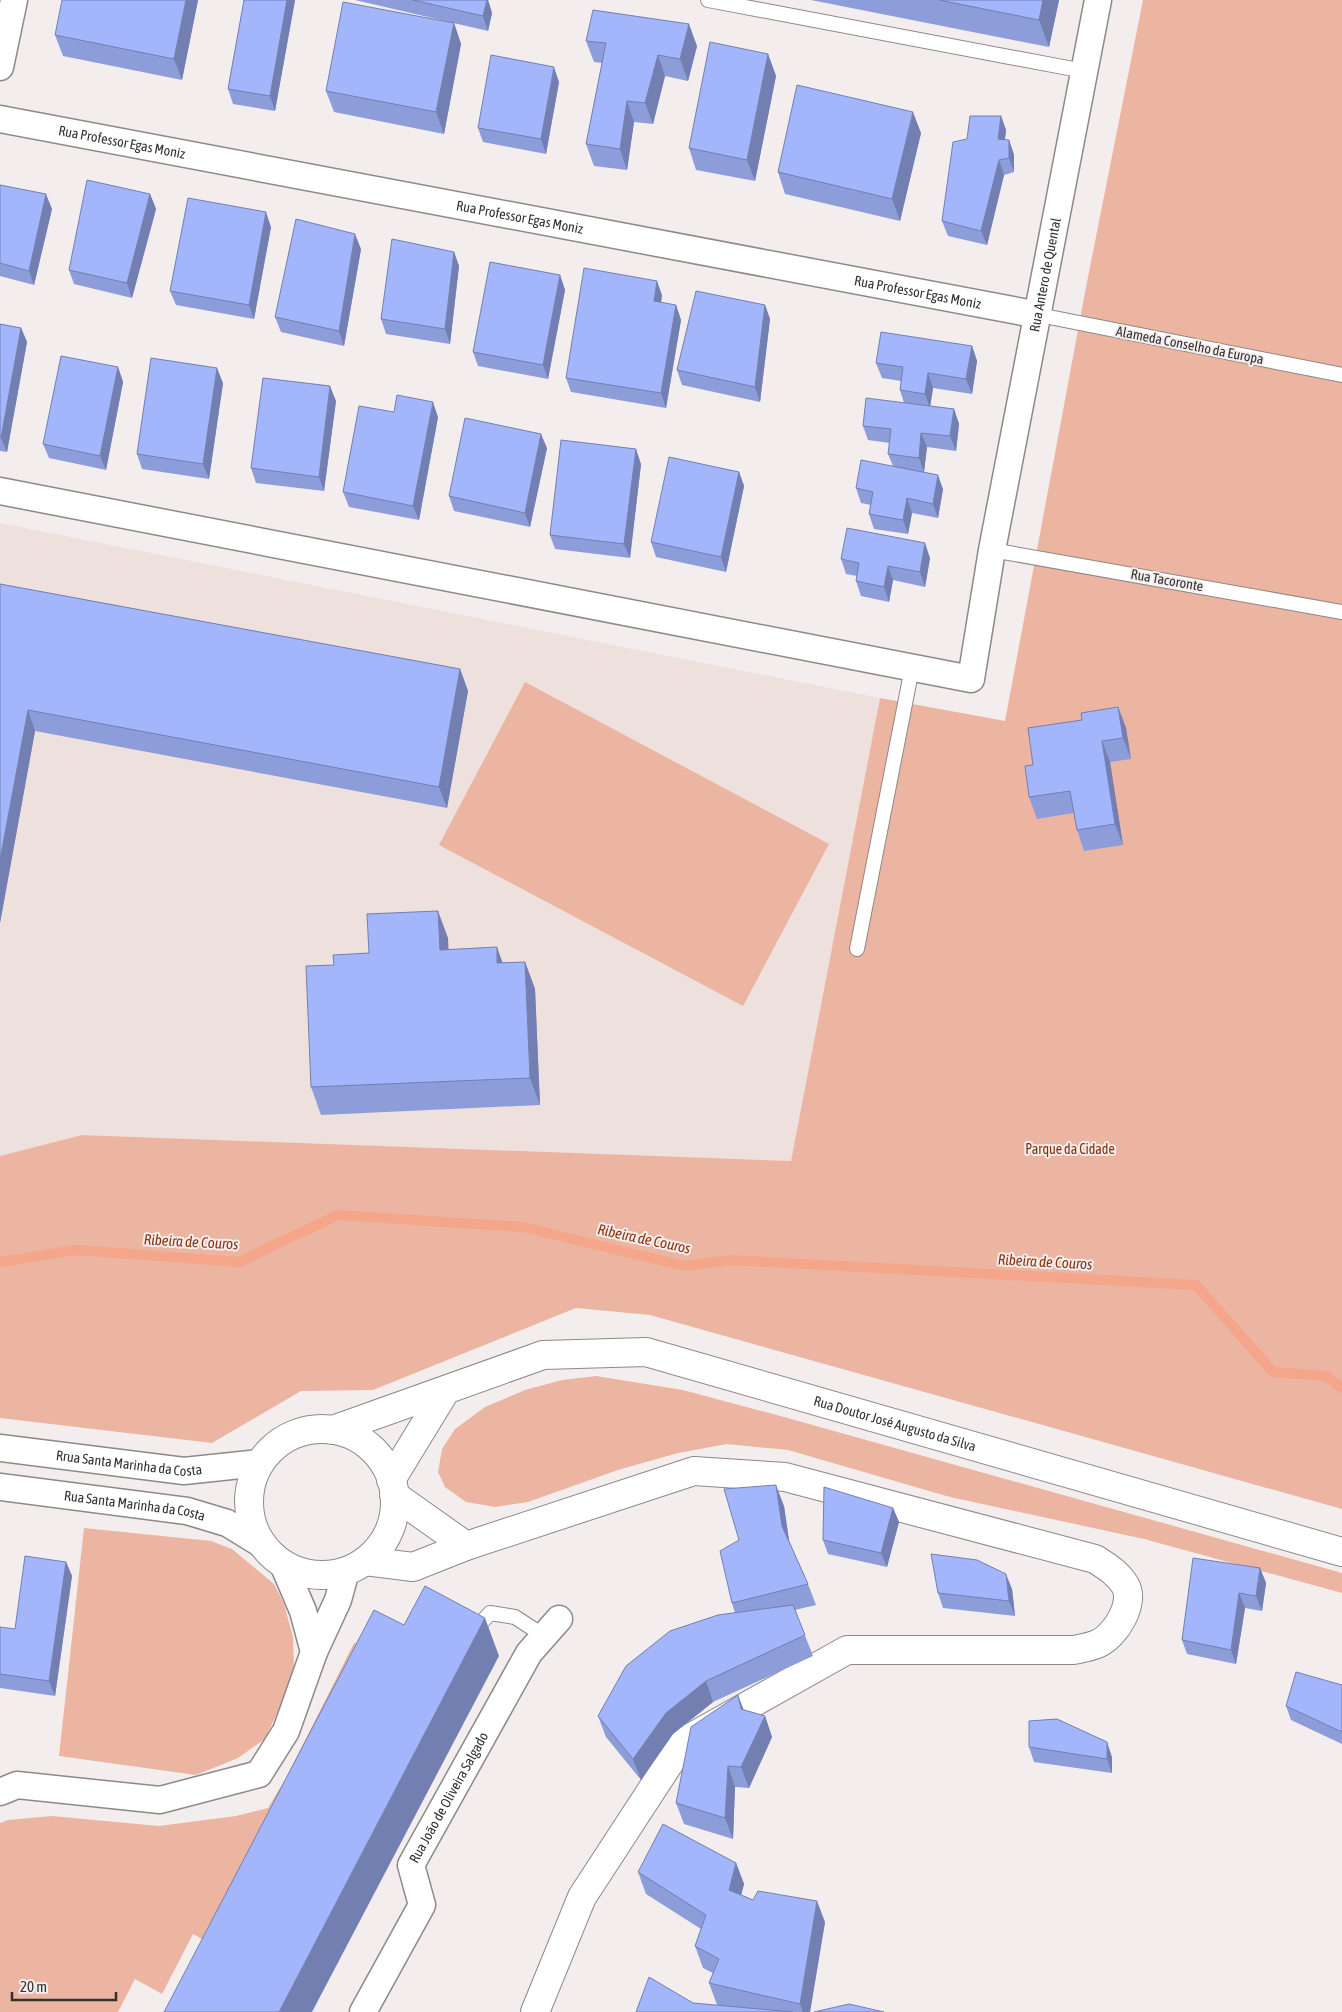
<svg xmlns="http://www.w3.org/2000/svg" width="1342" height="2012" font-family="'Asap Condensed',sans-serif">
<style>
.built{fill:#eee1dd}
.green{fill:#ebb5a2}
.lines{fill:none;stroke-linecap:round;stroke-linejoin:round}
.stream{stroke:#f5a589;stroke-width:10}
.service-casing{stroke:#8d8987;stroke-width:16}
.minor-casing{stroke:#8d8987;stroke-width:29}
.tertiary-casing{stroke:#8d8987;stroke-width:30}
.service{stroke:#fff;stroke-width:14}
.minor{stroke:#fff;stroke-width:26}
.tertiary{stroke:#fff;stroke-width:28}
.wall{fill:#8c9dd9}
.shaded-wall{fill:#727fb0}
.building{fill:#a3b6fc;stroke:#727fb0}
.labels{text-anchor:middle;stroke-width:4;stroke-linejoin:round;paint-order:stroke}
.street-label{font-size:14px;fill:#333231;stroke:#f3eeed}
.park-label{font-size:14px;fill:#882d02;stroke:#f3eeed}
.water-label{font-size:15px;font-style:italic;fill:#8d320a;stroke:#f3eeed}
</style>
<rect width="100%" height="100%" fill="#f3eeed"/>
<path class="built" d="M0,523L880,698L791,1161L82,1135L0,1156Z"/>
<g class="green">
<path d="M1143,0H1342V1509L650,1315L576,1308L373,1390L301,1391L212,1443L0,1418V1156L82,1135L791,1161L880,698L1005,721L1087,282Z"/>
<path d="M525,682L829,844L743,1006L439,845Z"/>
<path d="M596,1376L683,1390L784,1417L1342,1573V1593L1144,1539L950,1497L788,1450L727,1444L678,1453L618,1470L528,1502L495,1507L466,1502L445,1487L438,1472L442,1449L455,1429L485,1407L525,1390L562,1380Z"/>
<path d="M84,1528L211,1541L232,1549L274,1584L284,1604L293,1637L294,1669L285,1696L265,1739L238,1758L196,1775L59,1756Z"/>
<path d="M354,1643L388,1648L228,1954L193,1934L162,1994L135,1979L118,2012H0V1823L8,1820L52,1816L159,1826L236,1816L268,1808L286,1778Z"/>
</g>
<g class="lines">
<path class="stream" d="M0,1262L76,1250L239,1262L338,1215L522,1227L685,1266L730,1260L1196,1285L1273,1372L1326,1376L1342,1388"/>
<defs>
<g id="service">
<path d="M708,0L1084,71"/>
<path d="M1039,315L1342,375"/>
<path d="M992,550L1342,612"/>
<path d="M857,949L912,668"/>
<path d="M474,1631L490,1613L515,1617L544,1636"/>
</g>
<g id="minor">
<path d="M0,67L14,0"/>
<path id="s1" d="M0,119L1039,315"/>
<path id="s2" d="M0,491L971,679L992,550L1098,0"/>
<path id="s3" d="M0,1448L184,1471L259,1463"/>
<path id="s4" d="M0,1487L187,1511L227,1523L263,1545"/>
<path d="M283,1564L303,1611L314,1652"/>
<path d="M0,1792L17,1785L160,1800L259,1774L286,1731L314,1652L338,1600L346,1571"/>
<path id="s5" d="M363,2012L422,1905L411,1865L529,1653L559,1619"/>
</g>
<g id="tertiary">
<circle cx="322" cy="1502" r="73"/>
<path id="s6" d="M333,1430L543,1355L646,1352L1342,1552"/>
<path d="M391,1480L446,1390"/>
<path d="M394,1495L466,1546"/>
<path d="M365,1561L413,1567L466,1546L694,1471L785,1477L1095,1559C1106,1566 1118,1573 1125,1585C1136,1603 1115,1637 1097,1644C1090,1647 1082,1648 1074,1650H847L683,1742L582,1897L535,2012"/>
</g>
</defs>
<use href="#service" class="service-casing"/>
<use href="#minor" class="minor-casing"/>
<use href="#tertiary" class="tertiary-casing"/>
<use href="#service" class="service"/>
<use href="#minor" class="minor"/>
<use href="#tertiary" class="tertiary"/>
</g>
<g class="wall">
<path d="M198,0L182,80L63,56L55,35Z"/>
<path d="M244,0H295L275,111L233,104L228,89Z"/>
<path d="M355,0H488L492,13L488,31Z"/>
<path d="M811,0H1059L1049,47Z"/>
<path d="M454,23L461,44L444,134L334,112L326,91Z"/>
<path d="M586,41L697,46L688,81L665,76L653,124L634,122L627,170L594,166L586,144L602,63L594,62Z"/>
<path d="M768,54L776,76L755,181L696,170L689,148Z"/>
<path d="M559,82L546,154L483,142L478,128Z"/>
<path d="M1001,116L1006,130L1005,140H1009L1014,155V172L1004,175L987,245L948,236L942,221L967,139Z"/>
<path d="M921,133L900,221L785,194L778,172Z"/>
<path d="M0,185L52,209L34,285L0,276Z"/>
<path d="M150,194L156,209L132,298L74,284L69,270Z"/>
<path d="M271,227L254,319L176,305L170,291Z"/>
<path d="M361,249L344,346L281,332L275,317Z"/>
<path d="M454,252L459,266L450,344L386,334L381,319Z"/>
<path d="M560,275L565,290L548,379L478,366L473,352Z"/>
<path d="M662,295L661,303L676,305L681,320L666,408L571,392L566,378Z"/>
<path d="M765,305L770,319L760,402L682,385L677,370Z"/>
<path d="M0,324L21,328L27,342L7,452L0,451Z"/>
<path d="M972,346L977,361L972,394L933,388L930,406L954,409L959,424L956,451L927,447L924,472L943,489L938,518L912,513L908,534L874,529L869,514L871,505L861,503L856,488L893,466L888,454L890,443L868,440L863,426L904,403L900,390L901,381L882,378L876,363Z"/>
<path d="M118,367L123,382L106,470L49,458L43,444Z"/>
<path d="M223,383L209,479L142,469L137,454Z"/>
<path d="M336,401L324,491L256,483L251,468Z"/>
<path d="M394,412L438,417L419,520L349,507L343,492Z"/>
<path d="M547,448L530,527L454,511L449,496Z"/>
<path d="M641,464L630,558L555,549L550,535Z"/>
<path d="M739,472L744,486L726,572L656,557L651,542Z"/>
<path d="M930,558L925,587L893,580L889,602L861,596L856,581L857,576L846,574L841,559Z"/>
<path d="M0,584L460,669L468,691L447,808L35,731L0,923Z"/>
<path d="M1118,707L1126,728L1131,759L1110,762L1123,845L1084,851L1077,830L1074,813L1037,819L1029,797L1033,765L1082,720Z"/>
<path d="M448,938V949L502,963L525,962L535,989L540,1105L321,1115L311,1087L334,965L369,953Z"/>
<path d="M784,1506L789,1541L808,1584L816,1605L795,1610L813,1656L713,1702L673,1734L641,1780L606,1737L598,1716L735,1613L732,1603L739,1540Z"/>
<path d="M893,1508L899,1522L887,1567L828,1554L823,1540Z"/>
<path d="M66,1562L72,1576L55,1696L0,1688V1627L15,1629Z"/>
<path d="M1260,1568L1266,1583L1262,1611L1245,1608L1236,1664L1187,1654L1182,1640Z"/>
<path d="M1012,1589L1015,1616L943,1608L938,1593Z"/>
<path d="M1342,1685V1744L1291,1720L1286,1706Z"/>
<path d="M744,1710L765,1716L772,1737L749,1788L735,1787L733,1839L684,1824L676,1803Z"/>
<path d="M1029,1747L1112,1757V1773L1034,1762Z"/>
<path d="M736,1863L744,1884L741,1895L753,1900L825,1922L810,2012H636L693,2003L721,2006L717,2005L709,1983L713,1973L703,1968L695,1946L701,1929L646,1894L638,1872Z"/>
</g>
<g class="shaded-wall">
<path d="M186,0H198L182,80L174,59Z"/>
<path d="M287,0H295L275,111L270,96Z"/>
<path d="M487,0H488L492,13L488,31L483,16Z"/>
<path d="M1043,0H1059L1049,47L1039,20Z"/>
<path d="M454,23L461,44L444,134L436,112Z"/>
<path d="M689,24L697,46L688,81L680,59Z"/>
<path d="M768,54L776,76L755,181L747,160Z"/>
<path d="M658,55L665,76L653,124L645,103Z"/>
<path d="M554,67L559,82L546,154L541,139Z"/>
<path d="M627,101L634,122L627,170L620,149Z"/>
<path d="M913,112L921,133L900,221L892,199Z"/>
<path d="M1001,116L1006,130L1003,153L998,139Z"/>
<path d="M1009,140L1014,155V172L1009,158Z"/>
<path d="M999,160L1004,175L987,245L981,231Z"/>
<path d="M46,194L52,209L34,285L29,271Z"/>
<path d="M150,194L156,209L132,298L127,283Z"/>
<path d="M266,212L271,227L254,319L249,305Z"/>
<path d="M355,234L361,249L344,346L339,331Z"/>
<path d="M454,252L459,266L450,344L445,329Z"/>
<path d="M560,275L565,290L548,379L543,365Z"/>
<path d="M657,281L662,295L659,316L654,301Z"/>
<path d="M676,305L681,320L666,408L661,393Z"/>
<path d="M765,305L770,319L760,402L755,387Z"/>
<path d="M21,328L27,342L7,452L1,438Z"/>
<path d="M972,346L977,361L972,394L966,379Z"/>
<path d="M118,367L123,382L106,470L100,456Z"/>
<path d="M217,368L223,383L209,479L203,464Z"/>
<path d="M928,373L933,388L930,408L925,394Z"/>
<path d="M330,386L336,401L324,491L319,477Z"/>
<path d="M433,402L438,417L419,520L413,506Z"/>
<path d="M954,409L959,424L956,451L950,436Z"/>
<path d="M921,433L927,447L924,472L919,458Z"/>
<path d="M541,434L547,448L530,527L525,513Z"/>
<path d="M636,449L641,464L630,558L624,544Z"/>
<path d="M739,472L744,486L726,572L721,557Z"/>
<path d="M938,475L943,489L938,518L933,504Z"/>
<path d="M907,498L912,513L908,534L903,520Z"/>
<path d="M925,543L930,558L925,587L920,572Z"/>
<path d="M888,566L893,580L889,602L884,587Z"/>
<path d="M460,669L468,691L447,808L439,787Z"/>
<path d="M1118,707L1126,728L1131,759L1123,738Z"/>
<path d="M28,710L35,731L0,923V860Z"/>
<path d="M1102,741L1110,762L1123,845L1115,824Z"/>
<path d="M438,911L448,938L450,977L440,950Z"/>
<path d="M497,947L507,975L497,963Z"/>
<path d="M525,962L535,989L540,1105L530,1078Z"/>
<path d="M776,1485L784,1506L790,1547L782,1526Z"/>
<path d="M893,1508L899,1522L887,1567L881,1553Z"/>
<path d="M66,1562L72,1576L55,1696L49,1681Z"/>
<path d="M1260,1568L1266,1583L1262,1611L1256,1596Z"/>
<path d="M1006,1574L1012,1589L1015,1616L1009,1601Z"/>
<path d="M1239,1593L1245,1608L1236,1664L1231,1650Z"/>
<path d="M485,1618L499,1656L312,2012H279Z"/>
<path d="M706,1681L713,1702L673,1734L641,1780L633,1759L666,1713Z"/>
<path d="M738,1695L746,1716L741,1709Z"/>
<path d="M765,1716L772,1737L749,1788L741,1767Z"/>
<path d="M1107,1742L1112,1757V1773L1107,1759Z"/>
<path d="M728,1766L735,1787L733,1839L725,1818Z"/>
<path d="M736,1863L744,1884L737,1911L729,1890Z"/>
<path d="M817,1901L825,1922L810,2012H803L800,2004Z"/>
</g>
<g class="building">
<path d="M62,0H186L174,59L55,35Z"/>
<path d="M244,0H287L270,96L228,89Z"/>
<path d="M413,0H487L483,16Z"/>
<path d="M939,0H1043L1039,20Z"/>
<path d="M343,2L454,23L436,112L326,91Z"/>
<path d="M593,10L689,24L680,59L658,55L645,103L627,101L620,149L586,144L606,43L586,41Z"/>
<path d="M710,42L768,54L747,160L689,148Z"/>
<path d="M491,55L554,67L541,139L478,128Z"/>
<path d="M797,85L913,112L892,199L778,172Z"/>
<path d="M970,116H1001L998,139L1009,140V158L999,160L981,231L942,221L953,142L967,139Z"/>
<path d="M87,180L150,194L127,283L69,270Z"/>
<path d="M0,185L46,194L29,271L0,263Z"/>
<path d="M188,198L266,212L249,305L170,291Z"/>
<path d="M296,219L355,234L339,331L275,317Z"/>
<path d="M392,239L454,252L445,329L381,319Z"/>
<path d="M490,262L560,275L543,365L473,352Z"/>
<path d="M584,268L657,281L654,301L676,305L661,393L566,378Z"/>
<path d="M696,291L765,305L755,387L677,370Z"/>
<path d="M0,324L21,328L1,438L0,437Z"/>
<path d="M881,332L972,346L966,379L928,373L925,394L900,390L903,367L876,363Z"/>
<path d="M61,356L118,367L100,456L43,444Z"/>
<path d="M151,358L217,368L203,464L137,454Z"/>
<path d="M263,378L330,386L319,477L251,468Z"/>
<path d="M397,395L433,402L413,506L343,492L359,406L394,412Z"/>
<path d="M866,398L954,409L950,436L921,433L919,458L888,454L891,429L863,426Z"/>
<path d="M465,418L541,434L525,513L449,496Z"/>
<path d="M561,440L636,449L624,544L550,535Z"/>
<path d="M669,457L739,472L721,557L651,542Z"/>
<path d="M861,460L938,475L933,504L907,498L903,520L869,514L873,492L856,488Z"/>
<path d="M847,528L925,543L920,572L888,566L884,587L856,581L859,563L841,559Z"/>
<path d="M0,584L460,669L439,787L28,710L0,860Z"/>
<path d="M1118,707L1123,738L1102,741L1115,824L1077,830L1070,791L1029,797L1025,766L1033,765L1028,728L1082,720L1081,713Z"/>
<path d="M438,911L440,950L497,947V963L525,962L530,1078L311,1087L306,966L334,965L333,955L369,953L367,914Z"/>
<path d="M776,1485L782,1526L808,1584L732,1603L720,1551L739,1540L724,1489Z"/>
<path d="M824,1487L893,1508L881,1553L823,1540Z"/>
<path d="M931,1554L977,1560L1006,1574L1009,1601L938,1593Z"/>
<path d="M25,1556L66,1562L49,1681L0,1674V1627L15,1629Z"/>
<path d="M1193,1558L1260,1568L1256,1596L1239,1593L1231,1650L1182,1640Z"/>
<path d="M425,1586L485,1618L279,2012H164L374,1610L404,1625Z"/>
<path d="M793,1605L805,1635L706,1681L666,1713L633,1759L598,1716L626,1666L670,1631L718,1615Z"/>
<path d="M1296,1672L1342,1685V1732L1286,1706Z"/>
<path d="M738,1695L741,1709L765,1716L741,1767L728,1766L725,1818L676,1803L691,1727Z"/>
<path d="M1057,1719L1107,1742V1759L1029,1747V1721Z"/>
<path d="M663,1824L736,1863L729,1890L753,1900L758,1891L817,1901L800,2004L709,1983L719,1959L695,1946L706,1915L638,1872Z"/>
<path d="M649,1977L693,2003L793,2012H636Z"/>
<path d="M849,2004L884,2012H814Z"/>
</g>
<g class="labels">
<g class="street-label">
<text dy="5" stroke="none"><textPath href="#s1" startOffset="124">Rua Professor Egas Moniz</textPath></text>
<text dy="5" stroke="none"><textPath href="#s1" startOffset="529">Rua Professor Egas Moniz</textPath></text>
<text dy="5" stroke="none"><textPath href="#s2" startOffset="1400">Rua Antero de Quental</textPath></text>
<text dy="5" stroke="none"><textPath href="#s1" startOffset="934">Rua Professor Egas Moniz</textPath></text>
<text transform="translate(1190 345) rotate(11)" y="5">Alameda Conselho da Europa</text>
<text transform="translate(1167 580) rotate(10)" y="5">Rua Tacoronte</text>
<text dy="5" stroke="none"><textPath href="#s6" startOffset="585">Rua Doutor José Augusto da Silva</textPath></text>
<text dy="5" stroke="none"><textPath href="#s3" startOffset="130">Rrua Santa Marinha da Costa</textPath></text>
<text dy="5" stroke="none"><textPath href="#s4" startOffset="136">Rua Santa Marinha da Costa</textPath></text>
<text dy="5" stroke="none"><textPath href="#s5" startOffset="241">Rua João de Oliveira Salgado</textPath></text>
</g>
<g class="park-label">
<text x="1070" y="1154">Parque da Cidade</text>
</g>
<g class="water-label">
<text transform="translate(644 1239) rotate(12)" y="5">Ribeira de Couros</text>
<text transform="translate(191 1242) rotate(3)" y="5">Ribeira de Couros</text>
<text transform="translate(1045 1262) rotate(3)" y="5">Ribeira de Couros</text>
</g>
</g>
<path d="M12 1992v8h104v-8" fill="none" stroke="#333231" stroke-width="2.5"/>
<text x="20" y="1992" font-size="15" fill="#333231" stroke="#f3eeed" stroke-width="4" paint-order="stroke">20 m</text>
</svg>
